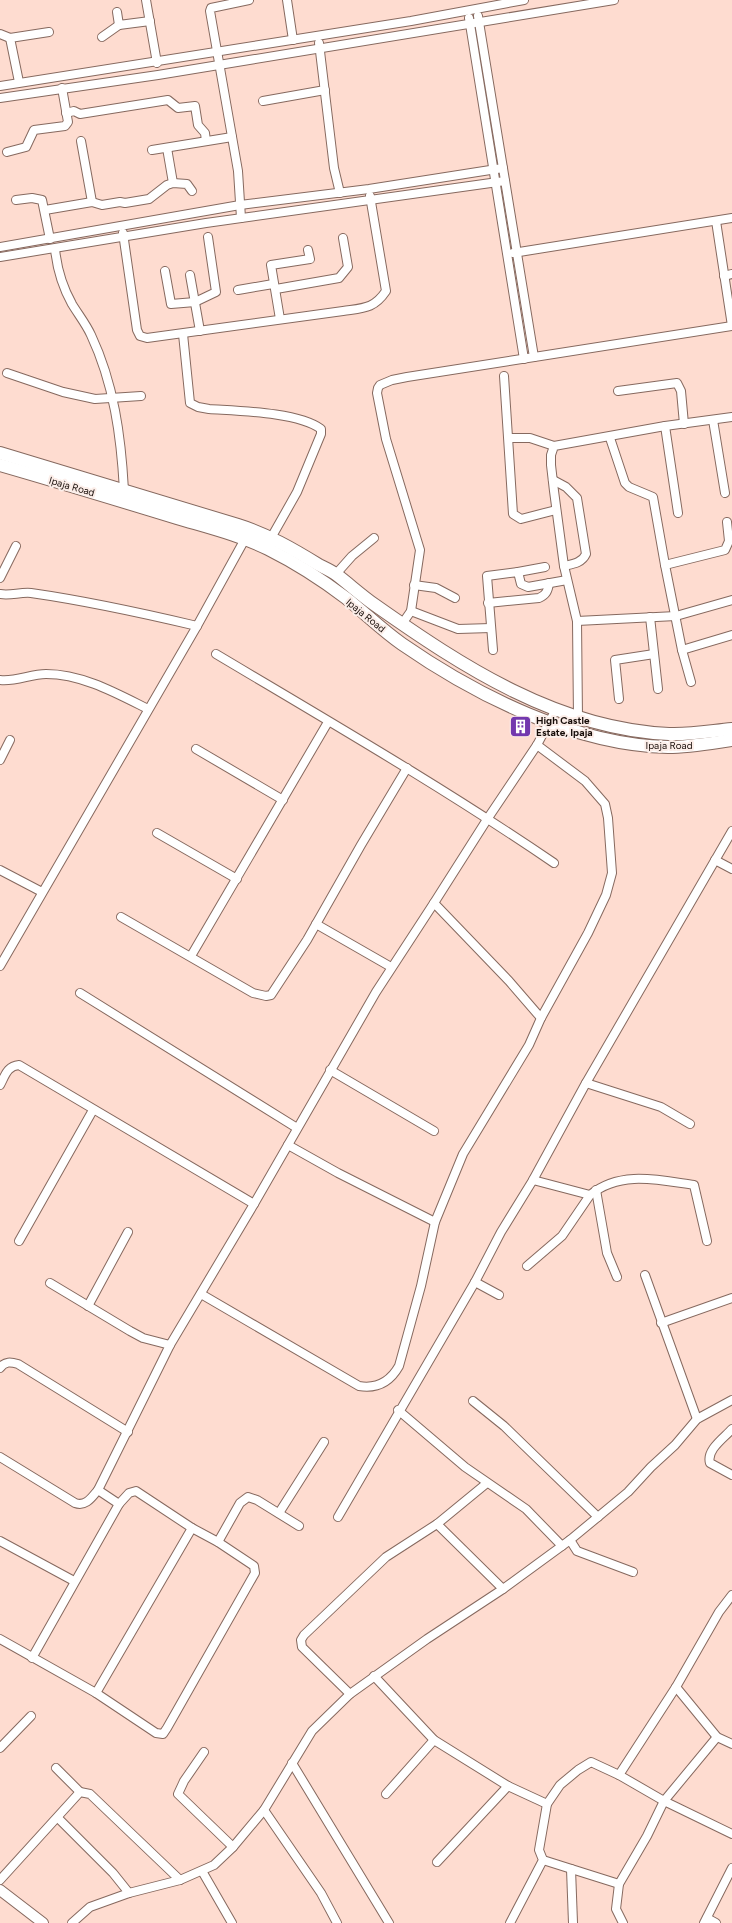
<svg xmlns="http://www.w3.org/2000/svg" width="732" height="1923" font-family="Figtree,sans-serif">
<style>
.lines{fill:none;stroke-linecap:round;stroke-linejoin:round}
.minor-casing{stroke:#86695f;stroke-width:10}
.tertiary-casing{stroke:#86695f;stroke-width:12}
.secondary-casing{stroke:#86695f;stroke-width:14}
.minor{stroke:#fff;stroke-width:8}
.tertiary{stroke:#fff;stroke-width:10}
.secondary{stroke:#fff;stroke-width:12}
.labels{text-anchor:middle;stroke-width:4;stroke-linejoin:round;paint-order:stroke}
.street-label{font-size:10px;fill:#160c08;stroke:#fceee9}
.poi-label{font-size:10px;font-weight:bold;fill:#160c08;stroke:#fceee9;text-anchor:start}
</style>
<rect width="100%" height="100%" fill="#fedcd0"/>
<g class="lines">
<defs>
<g id="minor">
<path d="M146,0L157,63"/>
<path d="M287,0L293,40"/>
<path d="M117,12L119,25L150,21"/>
<path d="M478,16L534,357"/>
<path d="M469,18L524,359"/>
<path d="M0,34L10,38"/>
<path d="M102,37L119,25"/>
<path d="M319,43L334,168L340,193"/>
<path d="M19,82L10,38L49,32"/>
<path d="M0,86L411,21L524,0"/>
<path d="M0,98L158,75L614,0"/>
<path d="M263,101L325,90"/>
<path d="M66,113L74,111L80,114L168,100L178,108L195,106L198,125L205,133L206,141"/>
<path d="M81,141L92,202"/>
<path d="M167,148L173,183"/>
<path d="M152,150L232,137"/>
<path d="M7,152L26,147L34,130L65,126L68,122L62,88"/>
<path d="M16,200L32,198L42,200L50,239"/>
<path d="M45,210L92,202L102,205L120,202L125,203L149,199L167,185L173,183L187,184L192,191"/>
<path d="M241,218L238,171L210,11L211,8L249,0"/>
<path d="M716,221L732,326"/>
<path d="M123,233L137,330L140,336L147,338L343,311C363,308 374,309 386,291L370,196"/>
<path d="M0,247L240,205L369,189L503,168"/>
<path d="M55,249C57,269 62,286 72,304C78,314 86,324 91,335C114,384 121,436 124,490"/>
<path d="M513,253L732,218"/>
<path d="M0,257L206,223L505,181"/>
<path d="M165,271L171,304L195,302L216,292L208,237"/>
<path d="M190,275L200,331"/>
<path d="M724,276L732,274"/>
<path d="M276,289L339,278L348,267L343,238"/>
<path d="M238,290L273,284"/>
<path d="M280,319L271,265L310,259L308,250"/>
<path d="M183,334L190,403L198,407L209,409C238,411 298,412 321,429V434L297,492L271,538"/>
<path d="M7,373L63,392L95,399L141,396"/>
<path d="M504,376L513,514L521,519L556,510"/>
<path d="M618,391L677,383L681,391L684,424"/>
<path d="M713,420L725,493"/>
<path d="M665,426L678,513"/>
<path d="M509,438H530L554,446"/>
<path d="M610,438L625,483L629,487L653,497L665,565L682,650L691,682"/>
<path d="M553,480L566,487L577,498L586,554C582,563 573,564 564,566"/>
<path d="M665,565L725,550L729,541L727,522"/>
<path d="M518,572L545,567"/>
<path d="M336,574L352,556L374,538"/>
<path d="M0,578L16,546"/>
<path d="M414,585L436,588L455,598"/>
<path d="M0,594C10,596 20,592 31,593C87,601 142,613 197,626"/>
<path d="M488,603L539,598C546,595 548,591 549,583"/>
<path d="M411,611L458,629L491,628"/>
<path d="M650,617L658,689"/>
<path d="M577,621L676,616L732,600"/>
<path d="M402,624L411,611L420,550L386,439L377,393L378,388L380,385L392,380L407,377L732,326"/>
<path d="M493,650L487,576L518,572L521,584L528,587L567,580"/>
<path d="M682,650L732,635"/>
<path d="M216,654C330,722 444,788 554,863"/>
<path d="M0,680C15,682 31,674 46,674C82,674 116,693 148,709"/>
<path d="M619,699L615,660L654,654"/>
<path d="M578,718L577,621L564,566L554,491L551,465V455L554,446L665,426L732,417"/>
<path d="M196,749L283,800"/>
<path d="M0,760L10,740"/>
<path d="M157,833L237,879"/>
<path d="M715,860L732,869"/>
<path d="M0,870L42,892"/>
<path d="M434,903L509,981L541,1018"/>
<path d="M121,917L253,993L266,996L271,995L307,940L361,845L407,768"/>
<path d="M316,924L391,967"/>
<path d="M191,956L328,722"/>
<path d="M0,966L197,626L245,539"/>
<path d="M80,993L297,1128"/>
<path d="M330,1070L434,1131"/>
<path d="M586,1083L661,1107L690,1124"/>
<path d="M0,1085C5,1076 7,1066 19,1065L254,1204"/>
<path d="M288,1145L338,1173L435,1222"/>
<path d="M533,1180L590,1195C620,1170 659,1180 694,1185L707,1241"/>
<path d="M596,1190L607,1253L617,1277"/>
<path d="M19,1241L93,1110"/>
<path d="M527,1266L562,1236L590,1195"/>
<path d="M645,1275L697,1419"/>
<path d="M475,1282L499,1295"/>
<path d="M50,1283L130,1331L143,1338L170,1345"/>
<path d="M201,1294L359,1386C377,1389 390,1382 399,1366L421,1286L435,1222L463,1154L529,1045L541,1018L588,933L606,895L612,873L608,818L605,804L585,781L537,745"/>
<path d="M88,1306L128,1232"/>
<path d="M661,1323L732,1298"/>
<path d="M0,1368C5,1361 11,1362 18,1364L128,1432"/>
<path d="M473,1401L504,1426L598,1517"/>
<path d="M398,1410L465,1467L526,1509L562,1546"/>
<path d="M732,1429C724,1438 706,1450 710,1463L732,1475"/>
<path d="M0,1457L75,1503C86,1507 92,1497 98,1490L170,1345L254,1204L376,992L434,903L488,818L537,745L555,711"/>
<path d="M279,1513L324,1442"/>
<path d="M338,1517L475,1282L501,1232L533,1180L586,1083L732,831"/>
<path d="M437,1524L503,1589"/>
<path d="M570,1540L577,1551L633,1572"/>
<path d="M0,1541L74,1581"/>
<path d="M218,1542L240,1503L248,1497L257,1500L299,1526"/>
<path d="M0,1639L96,1693L192,1528L136,1491L129,1493L119,1504"/>
<path d="M32,1658L119,1504L98,1490"/>
<path d="M374,1676L434,1740L508,1786L547,1804"/>
<path d="M676,1687L717,1737L732,1744"/>
<path d="M96,1693L156,1733L163,1734L167,1728L255,1573L254,1566L218,1542L192,1528"/>
<path d="M350,1694L302,1647L301,1640L304,1635L386,1557L437,1524L487,1483"/>
<path d="M0,1748L31,1716"/>
<path d="M204,1752L184,1781L178,1794L233,1847"/>
<path d="M292,1763L389,1923"/>
<path d="M56,1768L80,1792"/>
<path d="M619,1775L676,1687L719,1612L732,1595"/>
<path d="M386,1794L434,1740"/>
<path d="M264,1810L321,1893L337,1923"/>
<path d="M58,1818L113,1873L129,1893"/>
<path d="M543,1860L619,1884"/>
<path d="M437,1862L508,1786"/>
<path d="M571,1869L573,1923"/>
<path d="M202,1871L232,1923"/>
<path d="M0,1880L80,1792L90,1794L180,1880"/>
<path d="M707,1918L716,1923"/>
<path d="M72,1923L90,1907L129,1893L180,1880L214,1865L233,1847L264,1810L312,1731L350,1694L427,1639L503,1589L570,1540L628,1492L651,1467L675,1445L697,1419L732,1400"/>
<path d="M510,1923L543,1860L539,1850L547,1804L560,1785L578,1770L591,1762L619,1775L664,1801L732,1834"/>
<path d="M623,1923L616,1909L619,1884L647,1836L664,1801L717,1737"/>
<path d="M704,1923L732,1868"/>
</g>
<path id="tertiary" d="M0,1890L43,1923"/>
<g id="secondary">
<path d="M0,453L238,525C267,534 293,549 319,565C325,568 332,571 337,575C350,585 362,596 375,605C463,667 558,729 669,734C690,735 711,731 732,729"/>
<path d="M0,465C59,482 118,500 177,518C207,527 240,535 268,549C296,563 321,579 346,598C365,613 382,630 402,644C477,696 575,745 668,747C690,747 711,743 732,740"/>
</g>
</defs>
<use href="#minor" class="minor-casing"/>
<use href="#tertiary" class="tertiary-casing"/>
<use href="#secondary" class="secondary-casing"/>
<use href="#minor" class="minor"/>
<use href="#tertiary" class="tertiary"/>
<use href="#secondary" class="secondary"/>
</g>
<defs>
<symbol id="building-square" viewBox="-11 -11 22 22"><rect x="-9" y="-9" width="18" height="18" rx="4" fill="#7338ae" stroke="#fceee9"/><path d="M-4-6H4V6H1V3H-1V6H-4ZM-2.5-4.3h1.7v1.8h-1.7ZM.8-4.3h1.7v1.8H.8ZM-2.5-1h1.7V.8h-1.7ZM.8-1h1.7V.8H.8Z" fill="#fff"/></symbol>
</defs>
<g fill-rule="evenodd">
<use href="#building-square" x="508" y="714" width="25" height="25"/>
</g>
<g class="labels">
<g class="street-label">
<text transform="translate(72 486) rotate(16)" y="4">Ipaja Road</text>
<text transform="translate(366 615) rotate(39)" y="4">Ipaja Road</text>
<text x="669" y="749">Ipaja Road</text>
</g>
<g class="poi-label">
<text x="536" y="724">High Castle<tspan x="536" dy="12">Estate, Ipaja</tspan></text>
</g>
</g>
</svg>
